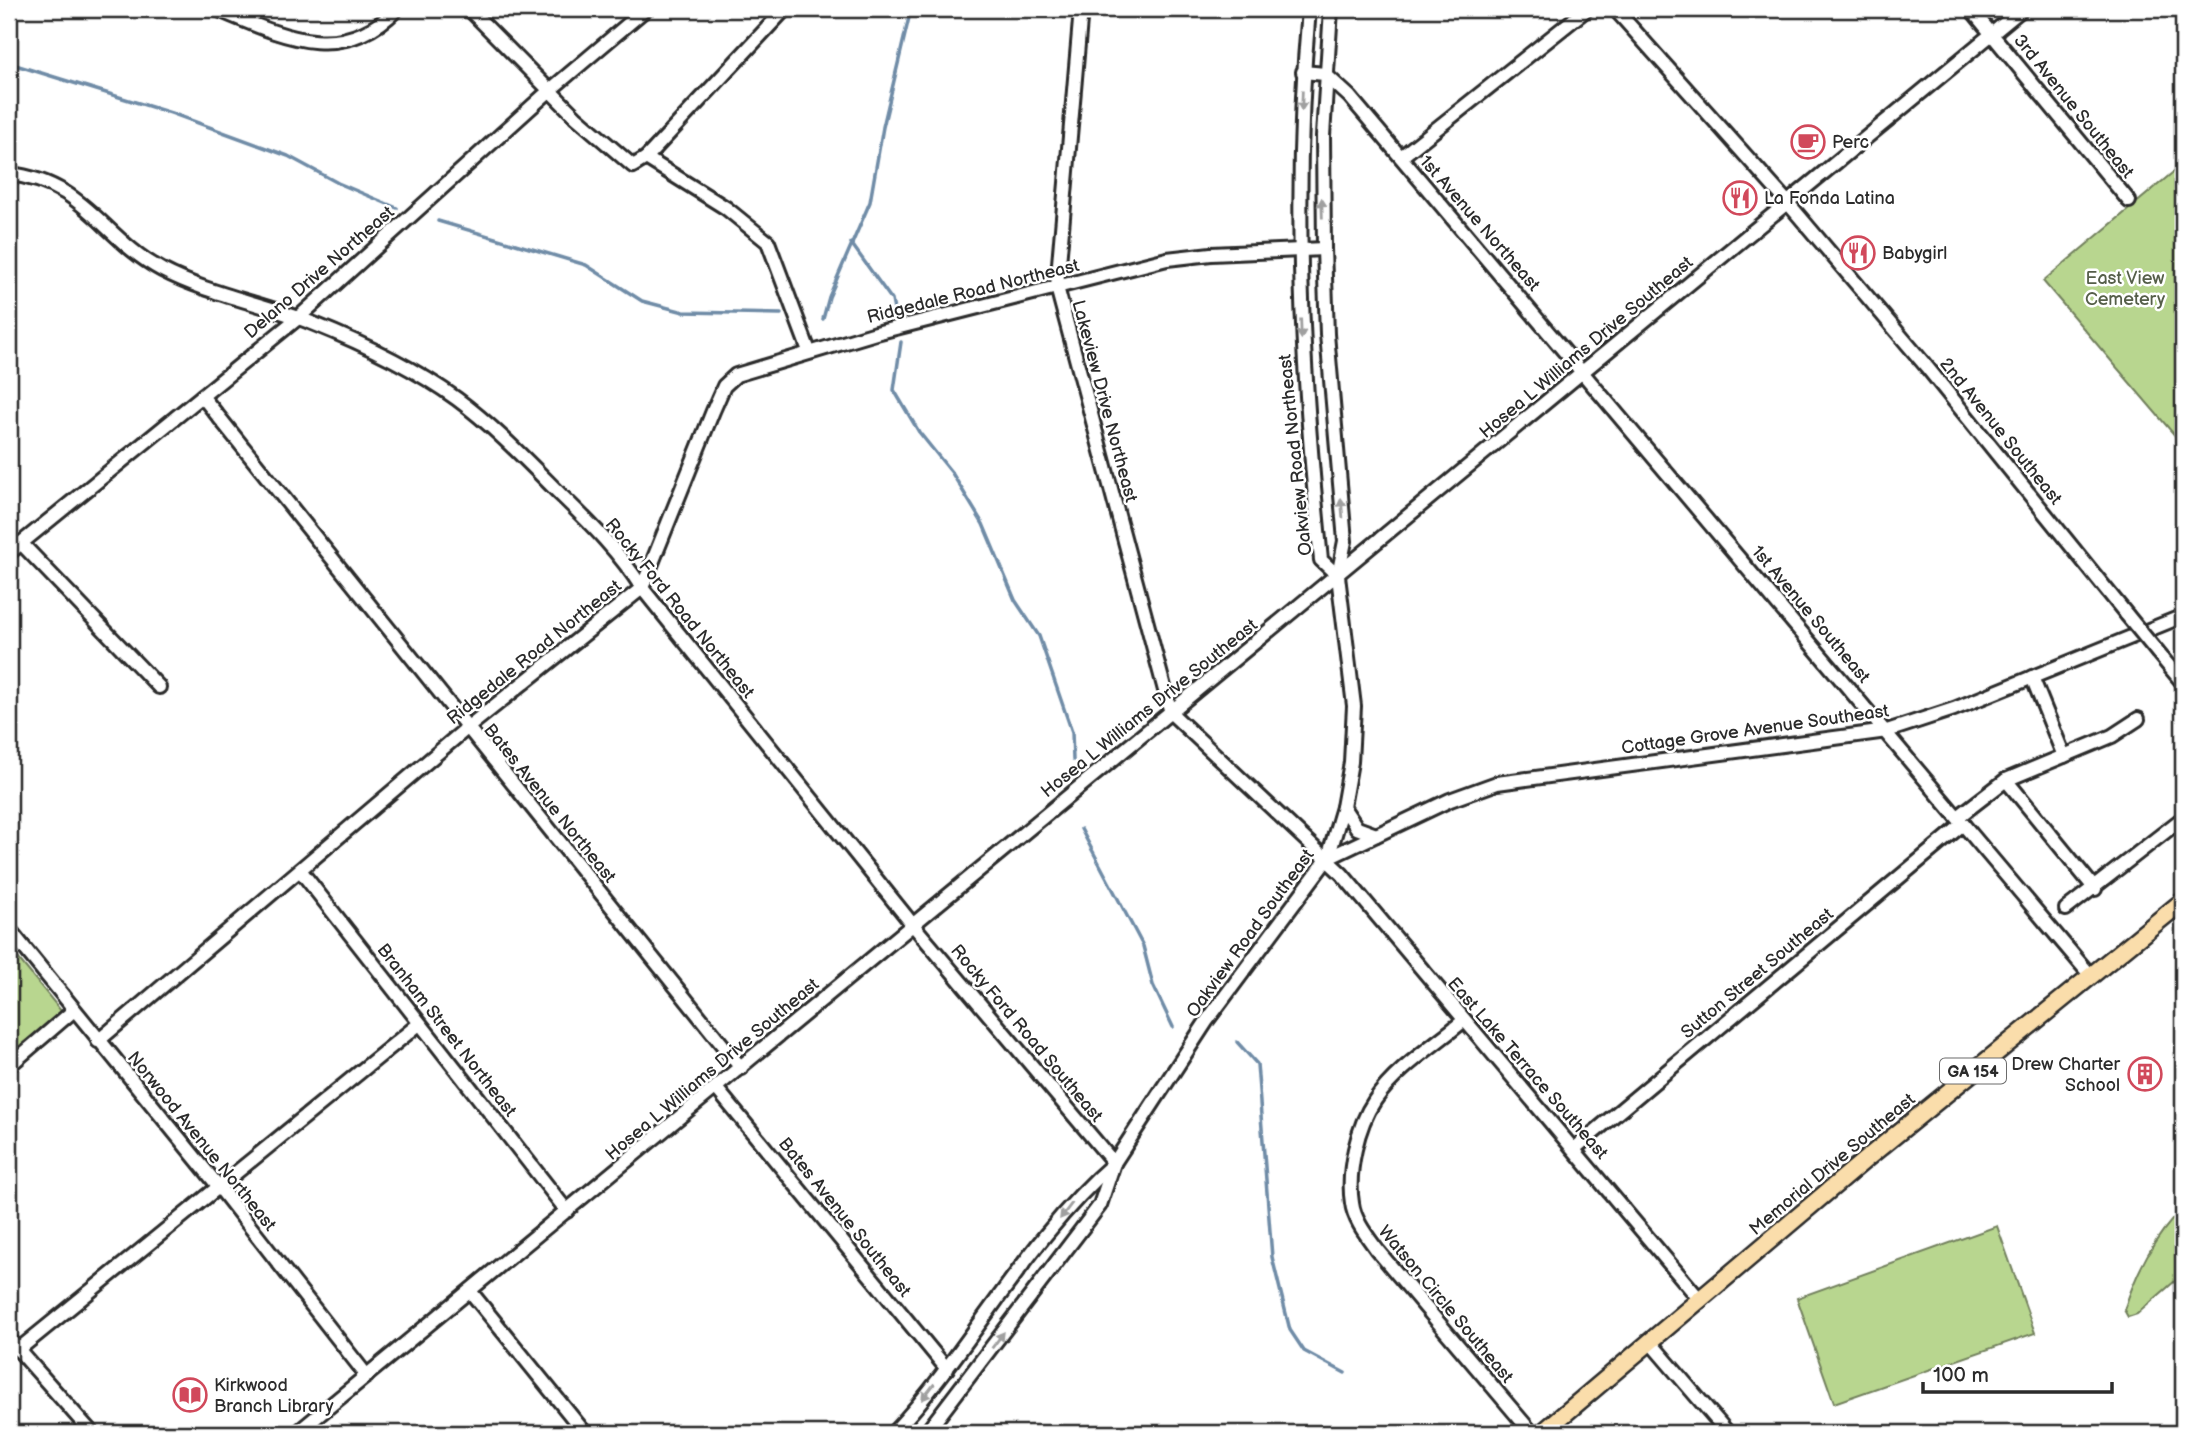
<svg xmlns="http://www.w3.org/2000/svg" width="2192" height="1442" font-family="'Balsamiq Sans',sans-serif">
<style>
.green{fill:#b8d68f;stroke:#72805d;stroke-width:2}
.lines{fill:none;stroke-linecap:round;stroke-linejoin:round}
.stream{stroke:#6f8ca7;stroke-width:3.5}
.minor-casing{stroke:#2b2b2b;stroke-width:18}
.major-casing{stroke:#2b2b2b;stroke-width:21}
.minor{stroke:#fff;stroke-width:12}
.major{stroke:#faddab;stroke-width:16}
.minor-bridge-casing{stroke:#2b2b2b;stroke-width:18;stroke-linecap:butt}
.minor-bridge{stroke:#fff;stroke-width:12}
.oneway{fill:#a0a0a0}
.labels{text-anchor:middle;stroke-width:5;stroke-linejoin:round;paint-order:stroke}
.shield{fill:#fff;stroke:#6b6b6b;stroke-width:2}
.shield-label{font-size:16px;font-weight:bold;fill:#2b2b2b}
.street-label{font-size:18px;fill:#2b2b2b;stroke:#fff}
.poi-label{font-size:18px;fill:#2b2b2b;stroke:#fff;text-anchor:start}
.park-label{font-size:18px;fill:#555e49;stroke:#fff}
</style>
<rect width="100%" height="100%" fill="#fff"/>
<filter id="ink" filterUnits="userSpaceOnUse"><feTurbulence type="fractalNoise" baseFrequency=".0143" numOctaves="2"/><feDisplacementMap in="SourceGraphic" scale="14" xChannelSelector="R" yChannelSelector="G"/><feConvolveMatrix kernelMatrix="1 2 1 2 8 2 1 2 1" color-interpolation-filters="sRGB"/></filter>
<g filter="url(#ink)">
<g class="green">
<path d="M2183,164V445L2043,281Z"/>
<path d="M9,947L62,1012L9,1054Z"/>
<path d="M2183,1208V1274L2137,1314L2128,1317L2124,1310C2137,1271 2153,1238 2183,1208Z"/>
<path d="M1997,1226L2035,1333L1834,1403L1797,1298Z"/>
</g>
<g class="lines">
<g class="stream">
<path d="M9,63L171,113L288,156L338,183L397,208"/>
<path d="M438,221L586,265L642,301L684,312L781,314"/>
<path d="M851,243L892,300L894,310"/>
<path d="M823,319L829,297L870,202L883,127L911,9"/>
<path d="M901,342L894,390L919,432L952,473L983,524L1015,600L1039,636L1072,732L1073,760"/>
<path d="M1081,829L1143,946L1153,985L1173,1027"/>
<path d="M1237,1042L1257,1064L1272,1257L1290,1330L1304,1351L1345,1373"/>
</g>
<defs>
<g id="minor">
<path d="M216,9C280,35 340,67 397,9"/>
<path d="M469,9L576,117L633,166L646,158L726,208L768,242L809,351"/>
<path d="M1081,9L1057,287L1171,713L1342,874L1701,1301"/>
<path d="M1309,9C1292,196 1302,374 1321,560L1338,576"/>
<path d="M1615,9L1788,203L1926,366L2127,615"/>
<path d="M1971,9L2129,201"/>
<path d="M1303,72L1325,74L1350,97L2091,976"/>
<path d="M1401,157L1587,9"/>
<path d="M646,158L785,9"/>
<path d="M9,174C85,182 102,238 162,270C210,295 263,303 312,323C362,343 413,367 457,399C495,427 529,463 562,496C592,525 620,553 642,588L913,925L1114,1163"/>
<path d="M202,396L741,1068"/>
<path d="M21,543L159,687"/>
<path d="M9,553L298,318L549,91L646,9"/>
<path d="M2158,653L2183,683"/>
<path d="M2032,677L2064,756"/>
<path d="M2006,780L2095,889"/>
<path d="M1343,807L1357,828L1376,835"/>
<path d="M1958,817L2006,780L2112,736L2138,719"/>
<path d="M1328,858L1450,800L1497,783L1887,731L1954,709L2183,616"/>
<path d="M300,870L567,1211"/>
<path d="M2066,909L2183,818"/>
<path d="M9,929L219,1187L367,1376"/>
<path d="M1463,1021C1435,1045 1396,1069 1375,1100C1357,1126 1347,1172 1352,1203C1354,1220 1367,1236 1377,1250L1532,1433"/>
<path d="M98,1041L467,728L642,588L713,411L724,386L736,375L876,333L1167,259L1211,254L1324,249"/>
<path d="M9,1066L73,1011"/>
<path d="M716,1088L947,1369"/>
<path d="M1574,1149L1963,824"/>
<path d="M470,1291L585,1433"/>
<path d="M9,1339L92,1433"/>
<path d="M1650,1342L1728,1433"/>
<path d="M18,1350L419,1024"/>
<path d="M297,1433L2022,9"/>
<path d="M893,1433C972,1349 1026,1239 1114,1163"/>
<path d="M926,1433L1100,1205L1114,1163L1206,1022L1328,858L1343,807L1351,762L1354,706L1338,576L1345,541L1327,334L1324,249L1323,136L1331,9"/>
</g>
<path id="major" d="M1542,1433L1866,1159L2183,901"/>
</defs>
<use href="#minor" class="minor-casing"/>
<use href="#major" class="major-casing"/>
<use href="#minor" class="minor"/>
<use href="#major" class="major"/>
<defs>
<path id="minor-bridge" d="M2127,615L2158,653"/>
</defs>
<use href="#minor-bridge" class="minor-bridge-casing"/>
<use href="#minor-bridge" class="minor-bridge"/>
</g>
<defs><path id="oneway-solid" d="M-6-.8H1V-3.2L6.5 0L1 3.2V.8H-6Z" transform="scale(1.75)"/></defs>
<g class="oneway">
<use href="#oneway-solid" transform="translate(1302 101) rotate(92)"/>
<use href="#oneway-solid" transform="translate(1322 208) rotate(-92)"/>
<use href="#oneway-solid" transform="translate(1301 329) rotate(88)"/>
<use href="#oneway-solid" transform="translate(1342 508) rotate(-95)"/>
<use href="#oneway-solid" transform="translate(1066 1211) rotate(127)"/>
<use href="#oneway-solid" transform="translate(998 1340) rotate(-53)"/>
<use href="#oneway-solid" transform="translate(928 1392) rotate(128)"/>
</g>
</g>
<defs>
<symbol id="cafe-ring" viewBox="-11 -11 22 22"><circle r="9.5" fill="#fff" stroke="#d1495b" stroke-width="1.5"/><path d="M-5.5-4.5H6V0H3Q3 3.5 0 3.5H-2.5Q-5.5 3.5-5.5 0ZM3-3.2v2h1.7v-2ZM-6 4.5H4V6H-6Z" fill="#d1495b"/></symbol>
<symbol id="restaurant-ring" viewBox="-11 -11 22 22"><circle r="9.5" fill="#fff" stroke="#d1495b" stroke-width="1.5"/><path d="M-5-6h1v4h1v-4h1v4h1v-4h1v5L-1.5 .5V6h-2V.5L-5-1ZM5-6V6H3V1.5H1.5Q1.5-4 5-6Z" fill="#d1495b"/></symbol>
<symbol id="building-ring" viewBox="-11 -11 22 22"><circle r="9.5" fill="#fff" stroke="#d1495b" stroke-width="1.5"/><path d="M-4-6H4V6H1V3H-1V6H-4ZM-2.5-4.3h1.7v1.8h-1.7ZM.8-4.3h1.7v1.8H.8ZM-2.5-1h1.7V.8h-1.7ZM.8-1h1.7V.8H.8Z" fill="#d1495b"/></symbol>
<symbol id="library-ring" viewBox="-11 -11 22 22"><circle r="9.5" fill="#fff" stroke="#d1495b" stroke-width="1.5"/><path d="M-6-4Q-3-5.5-.7-3.5V5Q-3 3-6 4ZM6-4Q3-5.5 .7-3.5V5Q3 3 6 4Z" fill="#d1495b"/></symbol>
</defs>
<g fill-rule="evenodd">
<use href="#cafe-ring" x="1789" y="123" width="38" height="38"/>
<use href="#restaurant-ring" x="1721" y="179" width="38" height="38"/>
<use href="#restaurant-ring" x="1839" y="234" width="38" height="38"/>
<use href="#building-ring" x="2126" y="1055" width="38" height="38"/>
<use href="#library-ring" x="171" y="1376" width="38" height="38"/>
</g>
<g class="labels">
<rect class="shield" x="1940" y="1058.5" width="66" height="25" rx="5"/>
<g class="shield-label">
<text x="1973" y="1077">GA 154</text>
</g>
<g class="street-label">
<text transform="translate(2074 106) rotate(51)" y="6">3rd Avenue Southeast</text>
<text transform="translate(1480 223) rotate(49)" y="6">1st Avenue Northeast</text>
<text transform="translate(319 272) rotate(-41)" y="6">Delano Drive Northeast</text>
<text transform="translate(973 291) rotate(-14)" y="6">Ridgedale Road Northeast</text>
<text transform="translate(1586 347) rotate(-40)" y="6">Hosea L Williams Drive Southeast</text>
<text transform="translate(1105 401) rotate(75)" y="6">Lakeview Drive Northeast</text>
<text transform="translate(2001 431) rotate(51)" y="6">2nd Avenue Southeast</text>
<text transform="translate(1295 455) rotate(-96)" y="6">Oakview Road Northeast</text>
<text transform="translate(680 608) rotate(51)" y="6">Rocky Ford Road Northeast</text>
<text transform="translate(1811 614) rotate(50)" y="6">1st Avenue Southeast</text>
<text transform="translate(534 652) rotate(-39)" y="6">Ridgedale Road Northeast</text>
<text transform="translate(1149 708) rotate(-39)" y="6">Hosea L Williams Drive Southeast</text>
<text transform="translate(1755 729) rotate(-8)" y="6">Cottage Grove Avenue Southeast</text>
<text transform="translate(550 803) rotate(51)" y="6">Bates Avenue Northeast</text>
<text transform="translate(1250 933) rotate(-54)" y="6">Oakview Road Southeast</text>
<text transform="translate(1757 973) rotate(-40)" y="6">Sutton Street Southeast</text>
<text transform="translate(447 1030) rotate(52)" y="6">Branham Street Northeast</text>
<text transform="translate(1027 1033) rotate(50)" y="6">Rocky Ford Road Southeast</text>
<text transform="translate(1528 1068) rotate(49)" y="6">East Lake Terrace Southeast</text>
<text transform="translate(712 1069) rotate(-40)" y="6">Hosea L Williams Drive Southeast</text>
<text transform="translate(202 1141) rotate(51)" y="6">Norwood Avenue Northeast</text>
<text transform="translate(1832 1164) rotate(-40)" y="6">Memorial Drive Southeast</text>
<text transform="translate(845 1217) rotate(51)" y="6">Bates Avenue Southeast</text>
<text transform="translate(1446 1304) rotate(50)" y="6">Watson Circle Southeast</text>
</g>
<g class="poi-label">
<text x="1832" y="148">Perc</text>
<text x="1764" y="204">La Fonda Latina</text>
<text x="1882" y="259">Babygirl</text>
<text x="2120" y="1070" text-anchor="end">Drew Charter<tspan x="2120" dy="21">School</tspan></text>
<text x="214" y="1391">Kirkwood<tspan x="214" dy="21">Branch Library</tspan></text>
</g>
<g class="park-label">
<text x="2125" y="284">East View<tspan x="2125" dy="21">Cemetery</tspan></text>
</g>
</g>
<rect width="2192" height="1442" fill="none" stroke="#fff" stroke-width="35"/>
<rect x="18" y="18" width="2157" height="1407" fill="none" stroke="#2b2b2b" stroke-width="2.5" filter="url(#ink)"/>
<path d="M1923 1382v10h189v-10" fill="none" stroke="#2b2b2b" stroke-width="3.5"/>
<text x="1933" y="1382" font-size="21" fill="#2b2b2b" stroke="#ffffff" stroke-width="5" paint-order="stroke">100 m</text>
</svg>
